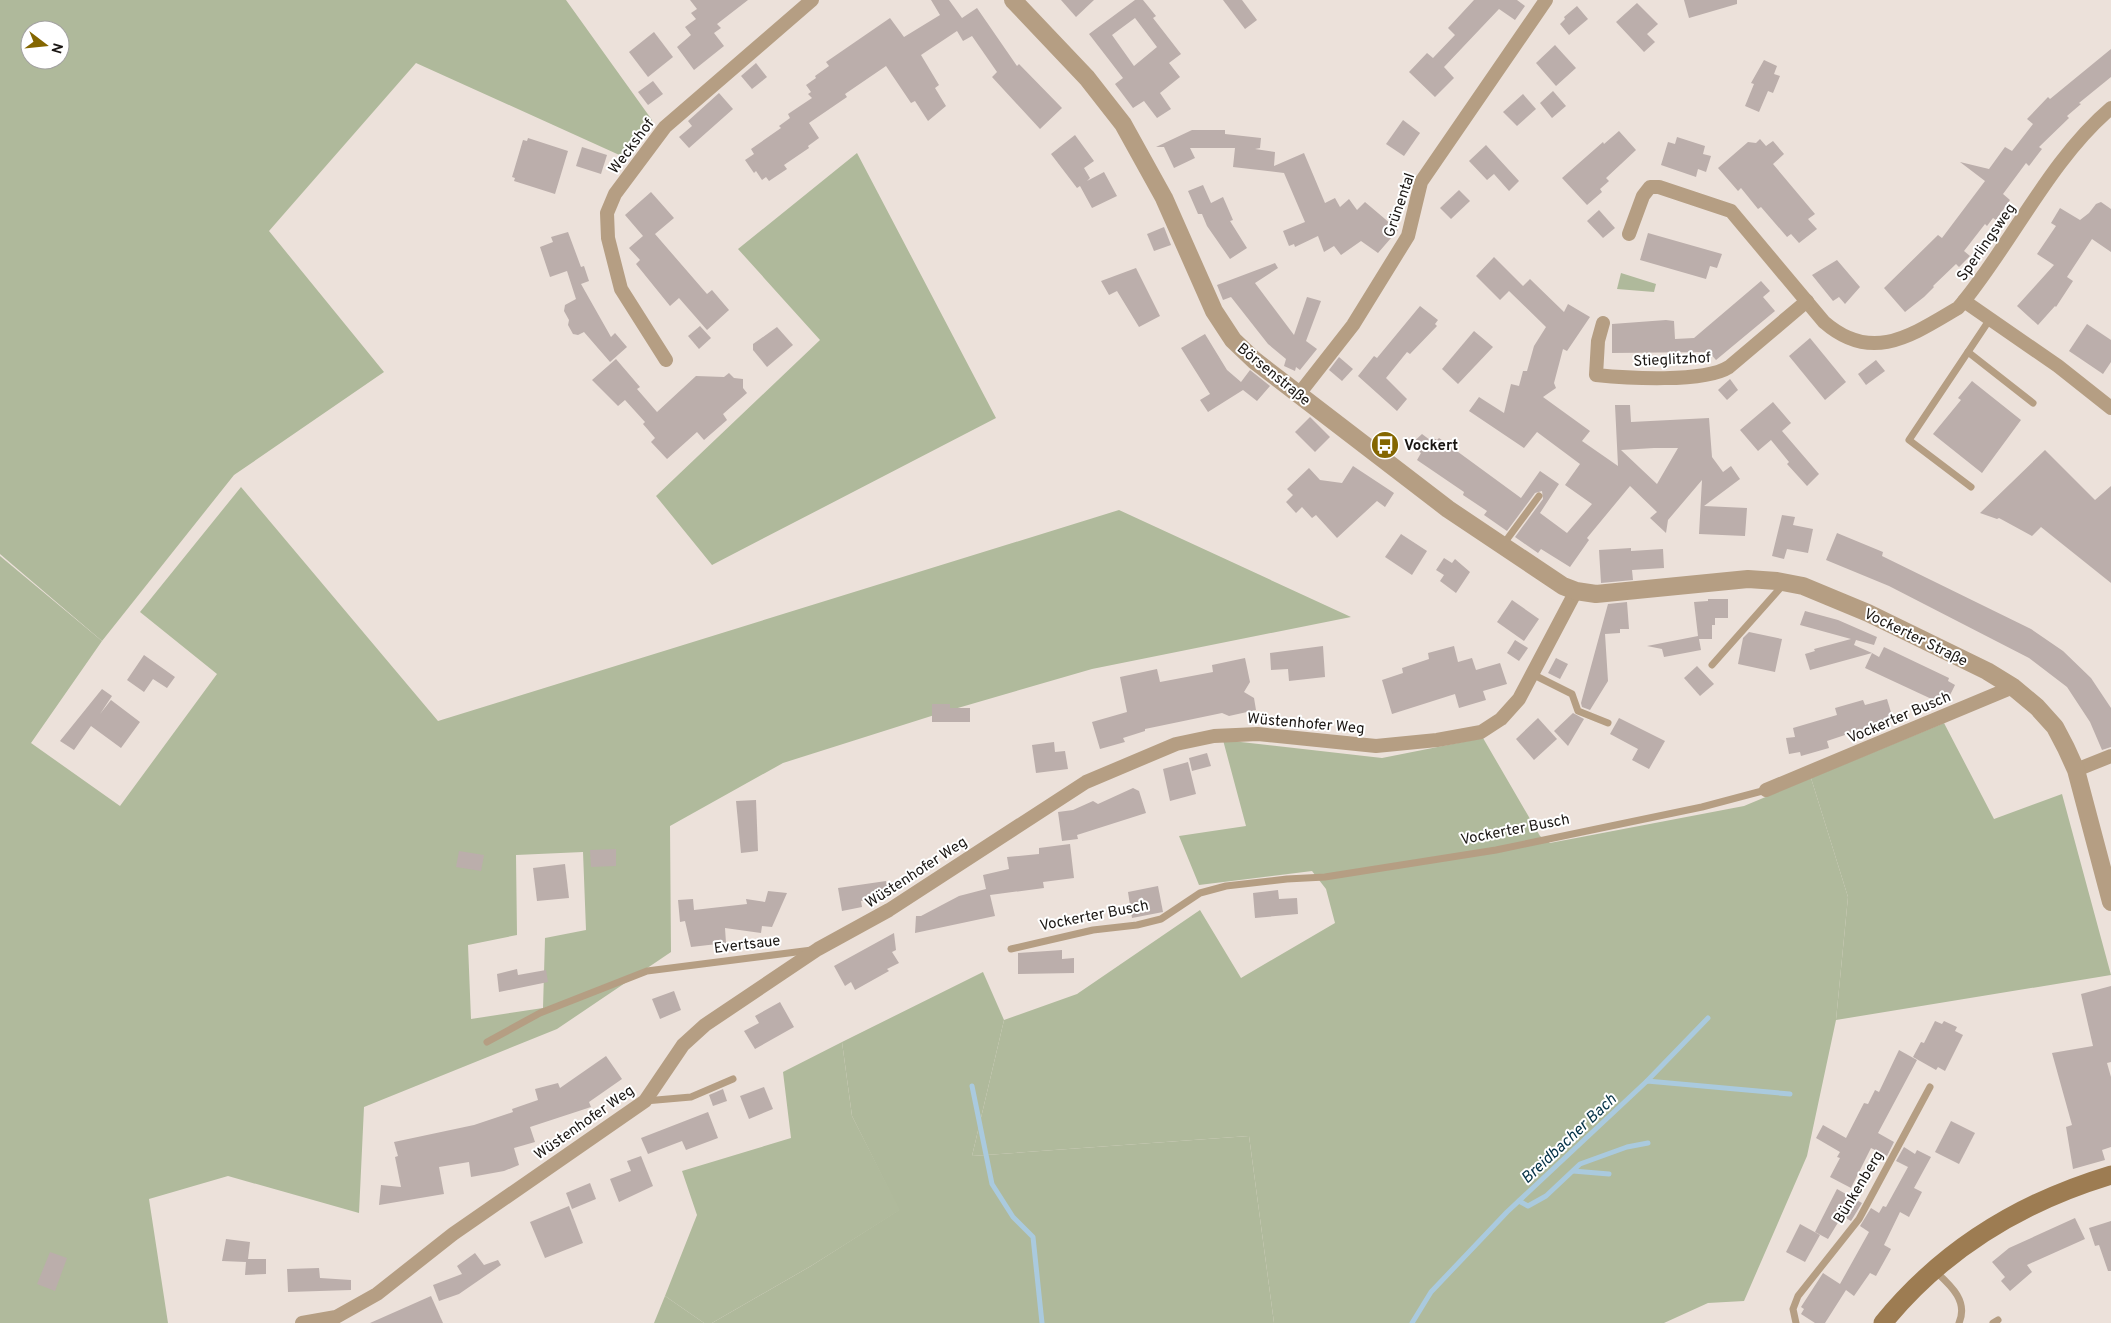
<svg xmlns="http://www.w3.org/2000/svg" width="2111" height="1323" font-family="Overpass,sans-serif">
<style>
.green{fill:#afb99b;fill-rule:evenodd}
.forest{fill:#b0ba9c;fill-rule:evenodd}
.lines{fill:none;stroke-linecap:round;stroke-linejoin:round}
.stream{stroke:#aacade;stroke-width:5}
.building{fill:#bbaeab;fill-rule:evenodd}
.service{stroke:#b59e83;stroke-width:7}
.minor{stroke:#b59e83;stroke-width:14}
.tertiary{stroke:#b59e83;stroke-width:18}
.secondary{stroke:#9d7c52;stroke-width:19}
.labels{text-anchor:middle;stroke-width:4;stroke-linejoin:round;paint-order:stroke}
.street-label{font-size:15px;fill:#1a1613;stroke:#fff}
.poi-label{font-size:15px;font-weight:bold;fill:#1a1613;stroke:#fff;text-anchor:start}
.water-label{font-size:16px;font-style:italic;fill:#043146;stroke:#fff}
</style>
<rect width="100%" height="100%" fill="#ece1da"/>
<g class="green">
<path d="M0,0H566L652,120L626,158L416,63L269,231L384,372L234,475L102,641L0,554ZM30,30H60V60H30Z"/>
<path d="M857,153L996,418L712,565L656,496L820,340L738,249Z"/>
<path d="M1621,273L1656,284L1654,292L1617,289Z"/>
<path d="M1944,723L1994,819L2062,794L2111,975L1836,1020L1848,897L1811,778Z"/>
<path d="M983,972L1004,1020L972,1156L1249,1136L1274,1323H712L811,1266L899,1210L852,1116L842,1042Z"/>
<path d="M665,1296L704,1323H654Z"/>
</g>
<g class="forest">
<path d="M241,487L438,721L1119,510L1351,617L1092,669L944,712L783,763L670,826L671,952L557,1029L364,1107L359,1213L228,1176L149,1199L168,1323H0V556L102,641L31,743L120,806L217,674L140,612ZM583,852L586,930L545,938L543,1008L471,1019L468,945L517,935L516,855Z"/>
<path d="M1483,738L1540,836L1550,843L1744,806L1811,778L1848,897L1836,1020L1807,1156L1744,1301L1708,1303L1664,1323H1274L1249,1136L972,1156L1004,1020L1077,994L1200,910L1241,978L1335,923L1326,889L1312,871L1199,885L1179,836L1246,826L1223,740L1382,758Z"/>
<path d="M842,1042L852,1116L900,1210L811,1266L712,1323H704L665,1296L697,1215L682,1171L791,1138L783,1072Z"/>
</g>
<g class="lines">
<g class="stream">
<path d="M1647,1081L1708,1018"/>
<path d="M972,1086L992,1184L1013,1217L1033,1237L1042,1323"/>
<path d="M1573,1171L1609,1174"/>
<path d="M1519,1201L1528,1206L1546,1196L1580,1164L1627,1147L1648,1143"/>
<path d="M1412,1323L1431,1292L1507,1212L1647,1081L1790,1094"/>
</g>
</g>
<g class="building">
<path d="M690,0H748L717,24L721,28L714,33L724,46L694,70L677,47L691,35L685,27L696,19L691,13L697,9Z"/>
<path d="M931,0H949L962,18L977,8L1017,66L1019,64L1062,108L1040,129L992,77L997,72L972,36L963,41L957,31L921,55L939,85L935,88L946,106L928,121L915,101L911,103L886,66L845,94L847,97L809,123L819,138L808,146L809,148L784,165L787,169L769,181L766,177L762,180L756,171L754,173L745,160L754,154L751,149L781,128L779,126L790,118L788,114L812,98L808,94L811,92L806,85L816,78L815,76L829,66L826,62L890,18L904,37L940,15Z"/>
<path d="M1061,0H1094L1076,17Z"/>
<path d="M1135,0H1143L1156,16L1153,18L1181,54L1169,63L1180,77L1160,93L1171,109L1157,118L1144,101L1133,108L1115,84L1123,78L1089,34ZM1135,18L1157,47L1134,66L1112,35Z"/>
<path d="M1223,0H1242L1257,20L1245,29Z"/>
<path d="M1474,0H1517L1525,6L1515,20L1499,9L1444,67L1454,78L1435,97L1409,72L1427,53L1433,58L1455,35L1448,28Z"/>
<path d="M1684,0H1737V4L1689,18Z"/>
<path d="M1637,3L1658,24L1647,34L1655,42L1644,52L1616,22Z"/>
<path d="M1577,6L1588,19L1569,35L1560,24L1565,19L1564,17Z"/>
<path d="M654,32L673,57L648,77L629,52Z"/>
<path d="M1555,45L1576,68L1556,86L1536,63Z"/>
<path d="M2111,49V77L2079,103L2081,104L2067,116L2069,118L2039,147L2042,149L2029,166L2026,163L2003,194L2010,200L1996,220L1993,218L1987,226L1985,224L1964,251L1970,256L1959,267L1956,264L1933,286L1934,287L1924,297L1905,312L1884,288L1938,235L1942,238L1985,181L1960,162L1989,169L2005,147L2012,151L2033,124L2027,119L2048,97L2050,99Z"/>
<path d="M1764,60L1777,66L1774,74L1780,76L1773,93L1768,91L1759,112L1745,106L1754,84L1751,83Z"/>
<path d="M756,63L767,77L752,89L741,76Z"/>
<path d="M653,81L663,94L648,105L638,92Z"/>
<path d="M1553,91L1566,106L1552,118L1540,103Z"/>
<path d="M719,93L733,109L689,148L679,137L692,126L688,121Z"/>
<path d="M1523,94L1536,109L1517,126L1503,112Z"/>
<path d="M1403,120L1420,133L1404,156L1386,144Z"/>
<path d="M1192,130H1225V134L1261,138L1260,148L1255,149L1275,152L1274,166L1304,153L1325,203L1335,198L1340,207L1349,199L1357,210L1365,202L1398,230L1378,253L1361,241L1341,255L1334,246L1324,252L1318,236L1295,247L1294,244L1289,246L1283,231L1305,222L1284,173L1233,167L1235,148H1190L1195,158L1174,168L1164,147H1156Z"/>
<path d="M1619,131L1636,150L1606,178L1609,181L1600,189L1602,192L1587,205L1562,178L1603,142L1604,144Z"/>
<path d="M1075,135L1094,161L1084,168L1090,178L1087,181L1104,172L1117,196L1092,208L1080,186L1077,188L1051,154Z"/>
<path d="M1677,137L1705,146L1703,154L1711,156L1706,172L1698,169L1696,177L1661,165L1668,142L1675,144Z"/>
<path d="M528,138L568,151L555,194L514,181L515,178L512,177L523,140L527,141Z"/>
<path d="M1760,139L1766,146L1773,141L1784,154L1773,164L1815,214L1808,219L1817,229L1799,243L1791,234L1787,237L1761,207L1758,209L1741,188L1738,191L1718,168L1748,142L1756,143Z"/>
<path d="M1486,145L1519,181L1509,191L1494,174L1487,180L1469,161Z"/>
<path d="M582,147L607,155L601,174L576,166Z"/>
<path d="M1203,185L1211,203L1223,197L1233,220L1230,221L1247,248L1230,259L1207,226L1202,214H1198L1188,191Z"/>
<path d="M1459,190L1470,201L1451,219L1440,208Z"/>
<path d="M651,192L674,218L655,234L707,294L712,290L729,310L707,330L679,298L670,306L636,264L640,260L629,248L643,236L625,215Z"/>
<path d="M2101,202L2111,209V252L2092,239L2067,277L2073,281L2056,307L2055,306L2038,325L2017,306L2054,265L2037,254L2056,226L2051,223L2060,208L2080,220L2089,213L2096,204Z"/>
<path d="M1599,210L1615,228L1603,238L1587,221Z"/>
<path d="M1164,227L1171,245L1154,251L1147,234Z"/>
<path d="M568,232L581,267L584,266L589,281L581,284L611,337L615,333L627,347L610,362L584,332L578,335L573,334L568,325L569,320L564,311L565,305L576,299L567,271L550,277L540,247L553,242L551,237Z"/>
<path d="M1648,233L1722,254L1717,268L1710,266L1706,279L1640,260Z"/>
<path d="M1494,257L1523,286L1530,279L1564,312L1568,304L1590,317L1567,351L1563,349L1554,383L1556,388L1543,397L1590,431L1582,441L1618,466L1615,405H1630L1631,422L1709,418L1712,457L1723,472L1731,466L1740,479L1704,506L1747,508L1745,536L1699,534L1702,480L1668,520L1666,533L1650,518L1657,512L1630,486L1587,538L1589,540L1570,567L1541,549L1538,553L1515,537L1543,499L1542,491L1535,493L1507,531L1484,515L1487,511L1463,495L1464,492L1417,460L1421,453L1410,445L1422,434L1430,440L1432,437L1437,440L1439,438L1521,498L1540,471L1559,484L1540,513L1567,533L1592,504L1565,485L1580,464L1537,432L1524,448L1469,411L1479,397L1504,413L1511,384L1519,386L1523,371H1527L1534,346L1546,327L1509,291L1500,300L1476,276ZM1654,448H1678L1657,484L1621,450Z"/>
<path d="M1837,260L1860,287L1845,304L1839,297L1833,301L1812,275Z"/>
<path d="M1275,263L1278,268L1255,283L1294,335L1307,297L1321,301L1306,341L1317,349L1300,370L1296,367L1295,371L1284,366L1286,359L1268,344L1231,297L1223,300L1217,285Z"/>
<path d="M1136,268L1160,316L1139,327L1117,291L1109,295L1101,281Z"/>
<path d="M1761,281L1770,291L1763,297L1775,311L1716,360L1709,352L1612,353V324L1666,320L1674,321L1675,339L1694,338Z"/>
<path d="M1420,306L1438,320L1435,324L1437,326L1410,354L1407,352L1386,378L1407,399L1397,411L1358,376L1374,356L1377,358Z"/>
<path d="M2087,324L2111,340V362L2103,374L2069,351Z"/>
<path d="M700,326L711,338L699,349L688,336Z"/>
<path d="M777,327L793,345L767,367L753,350V344Z"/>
<path d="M1474,331L1493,347L1458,384L1442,369Z"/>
<path d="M1205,334L1227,370L1241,382L1250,370L1270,386L1257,401L1243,390L1208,412L1200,400L1210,394L1181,348Z"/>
<path d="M1810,338L1846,382L1825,400L1789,356Z"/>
<path d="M1339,357L1353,369L1342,381L1329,370Z"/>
<path d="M616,359L640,387L637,389L657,412L696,376L724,377L729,373L734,378L743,379V388L747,393L723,414L727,420L704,440L697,432L667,459L651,442L655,438L643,424L645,422L625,400L618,406L592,380Z"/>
<path d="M1876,360L1885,371L1866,385L1858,374Z"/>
<path d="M1730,379L1738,390L1727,400L1718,390Z"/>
<path d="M1972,381L2021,420L1982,473L1933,434L1961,400L1958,398Z"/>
<path d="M1773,402L1791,423L1782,431L1819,474L1807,486L1787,464L1789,462L1771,440L1758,451L1740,430Z"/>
<path d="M1310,417L1330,437L1315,452L1295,432Z"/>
<path d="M2045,450L2095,500L2111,486V583L2041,527L2032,536L1999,518L1997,519L1980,513Z"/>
<path d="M1353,466L1394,493L1385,507L1377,501L1337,538L1316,515L1312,518L1302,507L1296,513L1286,502L1293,495L1287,489L1309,468L1320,480L1342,483Z"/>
<path d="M1782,515L1795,517L1793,525L1813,529L1808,553L1787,549L1784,559L1772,556Z"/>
<path d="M1837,533L1883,552L1882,556L2031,629L2063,651L2091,678L2111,708V747L2102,750L2090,722L2067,687L2029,658L1889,586L1826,560Z"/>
<path d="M1401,534L1427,551L1412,575L1385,557Z"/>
<path d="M1631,548V551L1663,549L1664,568L1632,570L1633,580L1601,583L1599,550Z"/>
<path d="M1444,558L1452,563L1455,559L1470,572L1456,593L1440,581L1444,575L1436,570Z"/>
<path d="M1708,599H1728V618H1715V625H1712V639H1699L1701,650L1664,657L1662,649L1647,646L1698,636L1694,602L1708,601Z"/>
<path d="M1512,600L1539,619L1524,641L1497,622Z"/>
<path d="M1627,602L1629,629H1620V633L1605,634L1608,681L1590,710L1582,707L1581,703L1608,604Z"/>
<path d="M1805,611L1838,620L1877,637L1874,645L1856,640L1854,645L1872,653L1810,670L1805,654L1815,651L1814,649L1851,639L1800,625Z"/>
<path d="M1749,632L1782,639L1775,672L1738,664L1743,638Z"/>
<path d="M1515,640L1528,648L1519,661L1507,653Z"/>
<path d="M1323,646L1325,677L1289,681L1288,669L1271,670L1270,653Z"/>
<path d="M1454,646L1458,662L1472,658L1476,670L1500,663L1507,684L1483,691L1486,700L1459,708L1455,694L1392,714L1382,680L1403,673L1402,668L1429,659L1428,653Z"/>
<path d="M1884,647L1949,678L1948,681L1955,685L1948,699L1941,696L1938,702L1865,668L1872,653L1879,657Z"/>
<path d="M144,655L175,677L167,688L153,679L144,692L127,680Z"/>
<path d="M1245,658L1250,682L1244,692L1254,698L1256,710L1229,716L1222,713L1145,729V731L1123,738L1125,742L1100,749L1092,722L1127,712L1120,677L1157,669L1160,682L1213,672L1212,665Z"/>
<path d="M1556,658L1568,664L1560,679L1548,673Z"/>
<path d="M1697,666L1714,684L1700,696L1684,678Z"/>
<path d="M102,689L112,696L100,714L111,700L140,722L121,748L91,726L74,750L60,741Z"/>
<path d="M1887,699L1893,719L1827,741L1829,748L1801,756L1800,752L1789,754L1786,738L1795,737L1793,728L1837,715L1835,708L1863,700L1865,705Z"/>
<path d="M932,704H950V708H970V722H932Z"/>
<path d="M1573,713L1584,719L1568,746L1554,731Z"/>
<path d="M1538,718L1557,739L1534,760L1516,739Z"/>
<path d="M1619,718L1665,741L1649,769L1632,760L1638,749L1610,734Z"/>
<path d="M1054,742L1055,752L1065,751L1068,769L1036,773L1032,745Z"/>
<path d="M1207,753L1211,766L1192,771L1189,758Z"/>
<path d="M1188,762L1196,794L1170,801L1163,769Z"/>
<path d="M1133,788L1139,791L1146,813L1077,835L1078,839L1062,841L1058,812L1073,810L1093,801L1098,804Z"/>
<path d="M756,800L758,851L741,853L736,801Z"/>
<path d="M1070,844L1074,878L1043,882L1044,888L990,895L995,916L915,933L916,916H921L959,896L986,889L983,875L1009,869L1007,857L1039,854V848Z"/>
<path d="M616,849V866L591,867L590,850Z"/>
<path d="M459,851L484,855L481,871L456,867Z"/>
<path d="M565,864L569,898L537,901L533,868Z"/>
<path d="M886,881L889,898L861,901L862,907L842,911L838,888Z"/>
<path d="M1158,886L1163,912L1132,918L1128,892Z"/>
<path d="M1278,890L1279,899L1297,898L1298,914L1255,918L1253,893Z"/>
<path d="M768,891L787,893L772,927L762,926L761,933L725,928L726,943L691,947L685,921L680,922L678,900L693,899L694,910L747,904L746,899L765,902Z"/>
<path d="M894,933L896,950L892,952L899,963L887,969L889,971L855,990L851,982L845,986L834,966Z"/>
<path d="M1062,950V959L1074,958V973L1018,974V953Z"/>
<path d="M517,969L518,975L546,970L548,982L499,992L497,974Z"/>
<path d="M2111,986V1062L2107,1063L2111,1077V1147L2102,1150L2105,1160L2073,1169L2066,1127L2072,1125L2052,1053L2093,1046L2081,994Z"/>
<path d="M674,991L681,1010L660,1019L652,999Z"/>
<path d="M780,1002L794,1027L755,1049L744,1031L759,1023L755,1016Z"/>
<path d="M1935,1021L1942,1024L1944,1021L1957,1027L1955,1031L1963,1035L1945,1071L1938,1067L1936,1070L1913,1057L1921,1042L1924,1043Z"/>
<path d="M1899,1050L1917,1060L1878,1133L1894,1142L1887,1156L1871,1148L1851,1188L1830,1177L1840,1158L1837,1157L1840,1152L1816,1138L1823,1125L1846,1138L1864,1103L1868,1104L1875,1090L1879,1092Z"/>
<path d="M606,1056L622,1079L589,1102L591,1107L530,1127L535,1142L514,1148L519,1165L504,1171L471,1177L469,1162L439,1167L444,1194L379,1205L381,1185L401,1187L395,1157L398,1156L394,1142L474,1125L513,1112L512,1109L538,1100L535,1089L558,1083L560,1088Z"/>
<path d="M764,1087L773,1109L749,1119L740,1096Z"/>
<path d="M723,1089L727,1101L713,1106L709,1095Z"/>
<path d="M708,1112L718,1138L686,1150L682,1141L648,1154L641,1138Z"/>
<path d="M1951,1121L1975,1133L1959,1164L1935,1152Z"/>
<path d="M1904,1147L1915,1154L1917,1150L1931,1157L1914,1188L1922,1192L1909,1217L1900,1212L1884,1245L1891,1249L1876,1276L1870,1273L1854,1296L1846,1290L1825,1323H1815L1801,1314L1804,1309L1801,1307L1823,1273L1840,1284L1869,1232L1860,1226L1871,1208L1879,1213L1883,1206L1886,1207L1908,1167L1896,1161Z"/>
<path d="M641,1156L653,1186L619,1202L610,1179L631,1171L627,1161Z"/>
<path d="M590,1183L596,1199L572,1209L566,1193Z"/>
<path d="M1837,1189L1862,1203L1851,1221L1842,1216L1828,1239L1815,1232Z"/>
<path d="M569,1206L583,1243L545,1258L530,1222Z"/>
<path d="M2075,1218L2085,1239L2027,1265L2032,1272L2010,1291L2001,1281L2005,1277L1992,1262L2009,1248Z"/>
<path d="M2111,1221V1271H2108L2099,1245L2095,1246L2089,1228Z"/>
<path d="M1800,1224L1820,1235L1805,1262L1786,1252Z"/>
<path d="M226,1239L250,1242L248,1259H266V1274L245,1275L246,1262L222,1261Z"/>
<path d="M50,1252L67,1258L55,1291L37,1284Z"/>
<path d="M475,1253L484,1265L498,1260L501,1265L459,1294L439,1301L433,1285L462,1274L457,1266Z"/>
<path d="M319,1268L320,1278L351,1280V1290L288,1292L287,1269Z"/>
<path d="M431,1296L443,1323H370Z"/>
</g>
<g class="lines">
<g class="service">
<path d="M1968,352L2033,403"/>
<path d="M1971,487L1909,440L1990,319"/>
<path d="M1502,546L1539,496"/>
<path d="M1712,665L1783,585"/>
<path d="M1532,674L1572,694L1578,711L1608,723"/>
<path d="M1011,949L1093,930L1137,925L1161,919L1200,893L1226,886L1287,879L1325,877L1496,850L1702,807L1766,790"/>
<path d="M487,1042L540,1013L647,971L812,950"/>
<path d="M645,1101L691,1097L733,1079"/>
<path d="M1934,1270C1949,1284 1969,1300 1959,1323"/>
<path d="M1796,1323L1793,1309L1798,1296L1859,1219L1930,1087"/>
<path d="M1993,1323L1998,1320"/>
</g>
<g class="minor">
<path d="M2111,108C2051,159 2014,239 1964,301L2058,366L2111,408"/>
<path d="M1629,234L1643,196L1650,187H1659L1731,211L1824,322C1872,364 1912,335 1958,308L1964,301"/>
<path d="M1603,323L1598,341L1596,375C1626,378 1704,383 1729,367L1807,301"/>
<path d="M666,360L621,289L608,238L607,213L615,194L665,127L812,0"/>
<path d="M1299,394L1353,325L1408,236L1421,182L1546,0"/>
<path d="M2076,770L2111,756"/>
<path d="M1766,790L2013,687"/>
<path d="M302,1323L336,1317L377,1294L453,1234L645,1101L683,1045L705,1025L818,949L889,910L1086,782L1176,744L1214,736L1258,734L1376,746L1437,740L1481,732L1501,719L1519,699L1576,591"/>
</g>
<path class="tertiary" d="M1013,0L1087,78L1123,124L1164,198L1214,311L1233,340L1254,360L1448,509L1563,586L1576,591L1596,594L1748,579L1777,581L1803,586L1868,613L1987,671L2013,687L2037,707L2055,727L2066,748L2076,770L2111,902"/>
<path class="secondary" d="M1883,1323C1943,1249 2021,1202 2111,1175"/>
</g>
<defs>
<symbol id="bus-disc" viewBox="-11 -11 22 22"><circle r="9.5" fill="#846600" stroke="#fff"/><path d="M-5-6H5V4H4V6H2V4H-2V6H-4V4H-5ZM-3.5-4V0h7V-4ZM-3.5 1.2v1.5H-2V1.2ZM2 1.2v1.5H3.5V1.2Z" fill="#fff"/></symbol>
</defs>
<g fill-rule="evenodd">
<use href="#bus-disc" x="1369" y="429" width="32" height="32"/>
</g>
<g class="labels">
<g class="street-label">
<text transform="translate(631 146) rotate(-53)" y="5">Weckshof</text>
<text transform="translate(1399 205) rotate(-71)" y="5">Grünental</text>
<text transform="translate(1986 242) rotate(-55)" y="5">Sperlingsweg</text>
<text transform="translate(1672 359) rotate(-3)" y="5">Stieglitzhof</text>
<text transform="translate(1274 374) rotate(39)" y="5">Börsenstraße</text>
<text transform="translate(1916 637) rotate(26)" y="5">Vockerter Straße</text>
<text transform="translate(1899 717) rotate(-23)" y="5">Vockerter Busch</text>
<text transform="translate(1306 723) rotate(5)" y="5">Wüstenhofer Weg</text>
<text transform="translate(1515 829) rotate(-11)" y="5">Vockerter Busch</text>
<text transform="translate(916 872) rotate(-33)" y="5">Wüstenhofer Weg</text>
<text transform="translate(1094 915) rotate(-11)" y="5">Vockerter Busch</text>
<text transform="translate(747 944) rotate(-7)" y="5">Evertsaue</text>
<text transform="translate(584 1122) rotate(-35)" y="5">Wüstenhofer Weg</text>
<text transform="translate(1858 1187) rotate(-59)" y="5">Bünkenberg</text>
</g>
<g class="poi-label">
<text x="1404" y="450">Vockert</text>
</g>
<g class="water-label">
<text transform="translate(1568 1138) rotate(-43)" y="6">Breidbacher Bach</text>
</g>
</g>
<g transform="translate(45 45) rotate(106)"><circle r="24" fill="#ffffff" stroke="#a3a2a1"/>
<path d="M0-4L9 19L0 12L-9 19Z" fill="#846600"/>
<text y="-8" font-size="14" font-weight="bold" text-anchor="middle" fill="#1a1613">N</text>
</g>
</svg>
